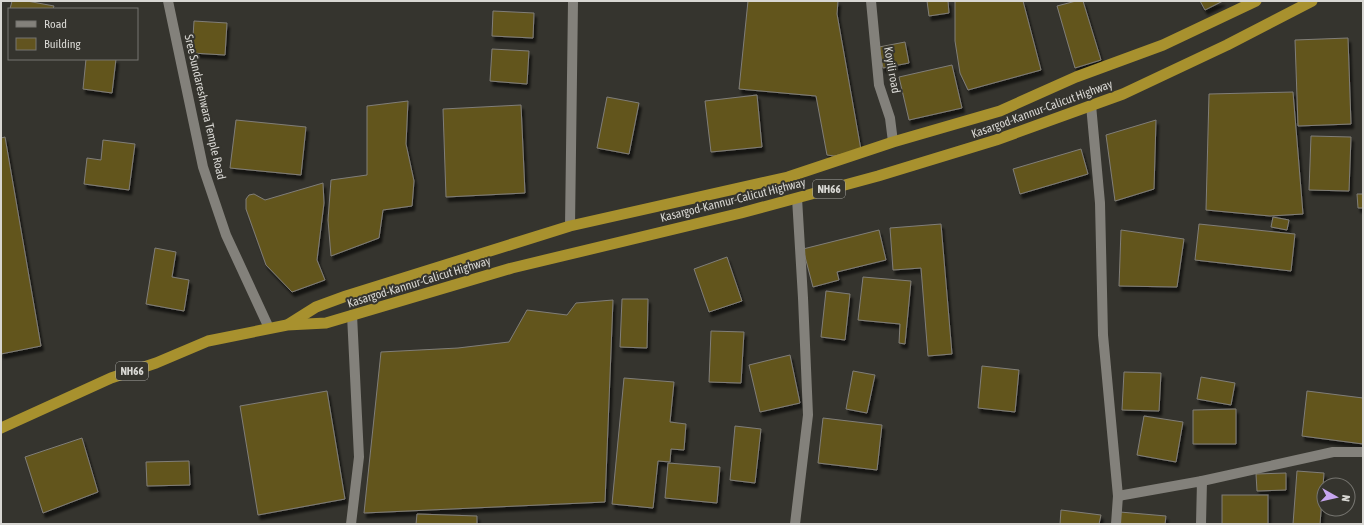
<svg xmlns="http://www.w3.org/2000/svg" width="1364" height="525" font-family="'Asap Condensed',sans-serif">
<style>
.building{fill:#62541f;stroke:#807e78;filter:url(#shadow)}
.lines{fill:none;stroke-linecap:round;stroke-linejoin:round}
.minor{stroke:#83817b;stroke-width:10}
.trunk{stroke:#a8912e;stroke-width:11}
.labels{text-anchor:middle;stroke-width:4;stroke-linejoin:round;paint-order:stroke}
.shield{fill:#35342e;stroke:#a7a6a2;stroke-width:1}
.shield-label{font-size:11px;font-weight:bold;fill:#d8d7d3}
.street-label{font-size:12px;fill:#d8d7d3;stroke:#35342e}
</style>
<defs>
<filter id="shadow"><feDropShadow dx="2.5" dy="4.5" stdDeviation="1" flood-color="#0009"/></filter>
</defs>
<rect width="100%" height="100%" fill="#35342e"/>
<g class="building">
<path d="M12,1H27L54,6L53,9H10Z"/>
<path d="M748,1H838L837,14L861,150L834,156L827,155L816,96L739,89Z"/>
<path d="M927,1H948L949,13L929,16Z"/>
<path d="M955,1H1023L1041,70L968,90L960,73L955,41Z"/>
<path d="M1076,1H1083L1101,60L1075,68L1057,6Z"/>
<path d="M1200,1H1223L1205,10Z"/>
<path d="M493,11L534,13L533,38L492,36Z"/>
<path d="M194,21L227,23L225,55L192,53Z"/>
<path d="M1348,38L1351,124L1298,126L1295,40Z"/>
<path d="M905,42L909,63L883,68L879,47Z"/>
<path d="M492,49L529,51L527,84L490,81Z"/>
<path d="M86,59H116L112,93L83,89Z"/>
<path d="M952,65L962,108L909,120L899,77Z"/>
<path d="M1293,92L1303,214L1270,216L1206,210L1209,94Z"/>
<path d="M757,95L762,147L711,152L705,101Z"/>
<path d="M607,97L639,103L629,154L597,148Z"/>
<path d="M408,101L406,144L414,181L412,206L383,210L379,238L331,256L328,220L331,180L367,175V106Z"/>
<path d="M521,105L525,193L446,197L443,109Z"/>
<path d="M236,120L306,127L301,175L230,168Z"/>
<path d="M1156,120L1154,189L1115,201L1106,135Z"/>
<path d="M1311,136L1351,137L1349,191L1309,190Z"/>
<path d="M5,137L41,346L1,354V138Z"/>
<path d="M103,140L135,144L129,190L84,184L87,158L101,160Z"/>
<path d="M1081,149L1088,174L1020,194L1013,169Z"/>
<path d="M323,183L324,203L317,260L325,280L292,292L266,265L246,209V199L249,195L254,194L265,200Z"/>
<path d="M1357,194H1363V208H1358Z"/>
<path d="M1273,217L1289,220L1287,230L1271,227Z"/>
<path d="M941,224L952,354L928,356L921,268L893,270L890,228Z"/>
<path d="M1199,224L1295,234L1291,271L1195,260Z"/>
<path d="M879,230L886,260L837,272L839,280L813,287L803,249Z"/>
<path d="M1121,230L1184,239L1177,287L1119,286Z"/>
<path d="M155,248L176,252L172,277L189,280L184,311L146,304Z"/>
<path d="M727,257L742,301L709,312L694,269Z"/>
<path d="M863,277L911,281L905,344L899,343L900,324L858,320Z"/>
<path d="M826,291L850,294L845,340L821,337Z"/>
<path d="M622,299H648L647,348L620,347Z"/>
<path d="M613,300L605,502L364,513L381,352L458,348L509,342L527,310L567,315L576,303Z"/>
<path d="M711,331L744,332L741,383L709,382Z"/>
<path d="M790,355L800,403L760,412L749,365Z"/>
<path d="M982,366L1019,370L1015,412L978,408Z"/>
<path d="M853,371L875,375L867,413L846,409Z"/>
<path d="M1124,372L1161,373L1159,411L1122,410Z"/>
<path d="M1201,377L1235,383L1231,405L1197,399Z"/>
<path d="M624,378L674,382L670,422L686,424L684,450L671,449L670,462L658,461L653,508L612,504Z"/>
<path d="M327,391L345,499L258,515L240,406Z"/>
<path d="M1307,391L1363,398V444L1302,436Z"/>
<path d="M1236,409V444H1193V410Z"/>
<path d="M1144,416L1183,422L1176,462L1137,455Z"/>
<path d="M823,418L882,425L877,470L818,463Z"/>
<path d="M735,426L761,429L755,483L730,480Z"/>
<path d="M82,438L98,492L43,513L25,457Z"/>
<path d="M189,461L190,485L147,486L146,462Z"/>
<path d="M668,463L720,467L717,503L665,498Z"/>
<path d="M1297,471L1324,473L1320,524H1293Z"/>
<path d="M1286,473V490L1257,491L1256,474Z"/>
<rect x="1222" y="495" width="46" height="29"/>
<path d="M1061,510L1101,515L1099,524H1060Z"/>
<path d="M1120,512L1166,516L1165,524H1118Z"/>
<path d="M417,514L477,516V524H416Z"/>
</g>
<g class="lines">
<g class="minor">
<path d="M168,1L203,167L226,235L269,328"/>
<path d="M871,1L879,85L890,118L893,142"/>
<path d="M1091,105L1100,203L1103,335L1118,496L1116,524"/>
<path d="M570,226L573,1"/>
<path d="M1202,481L1333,452H1363"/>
<path d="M1118,496L1202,481L1201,524"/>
<path d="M351,524L359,457L352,315"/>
<path d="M795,524L808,415L803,298L797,198"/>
</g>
<g class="trunk">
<path d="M289,324L316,307L346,296L570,226L788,177L893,142L1000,111L1076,77L1163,45L1256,1"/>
<path d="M1,428L111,378L156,363L208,341L287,325L326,323L512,268L741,213L878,176L996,140L1123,94L1227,45L1312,1"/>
</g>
</g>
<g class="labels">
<g class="shield">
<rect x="813" y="180" width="32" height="18" rx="3"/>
<rect x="116" y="362" width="32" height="18" rx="3"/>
</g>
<g class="shield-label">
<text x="829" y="193">NH66</text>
<text x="132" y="375">NH66</text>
</g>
<g class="street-label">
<text transform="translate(892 70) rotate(80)" y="4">Koyili road</text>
<text transform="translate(205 107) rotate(77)" y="4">Sree Sundareshwara Temple Road</text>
<text transform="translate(1042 109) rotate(-20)" y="4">Kasargod-Kannur-Calicut Highway</text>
<text transform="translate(733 200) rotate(-14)" y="4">Kasargod-Kannur-Calicut Highway</text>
<text transform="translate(419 282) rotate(-17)" y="4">Kasargod-Kannur-Calicut Highway</text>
</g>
</g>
<rect width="1364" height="525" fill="none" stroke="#d8d7d3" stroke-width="4"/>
<rect x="8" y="8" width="130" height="52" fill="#35342e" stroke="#767570"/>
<rect x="16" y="21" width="20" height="6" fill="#83817b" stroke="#767570"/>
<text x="44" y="28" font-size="12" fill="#d8d7d3">Road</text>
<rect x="16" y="38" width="20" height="12" fill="#62541f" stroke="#767570"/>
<text x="44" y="48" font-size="12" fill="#d8d7d3">Building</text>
<g transform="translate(1336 497) rotate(98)"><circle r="19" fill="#35342e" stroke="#767570"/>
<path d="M0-3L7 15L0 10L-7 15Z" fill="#c7a6ef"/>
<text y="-6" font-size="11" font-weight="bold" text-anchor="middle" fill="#d8d7d3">N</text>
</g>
</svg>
